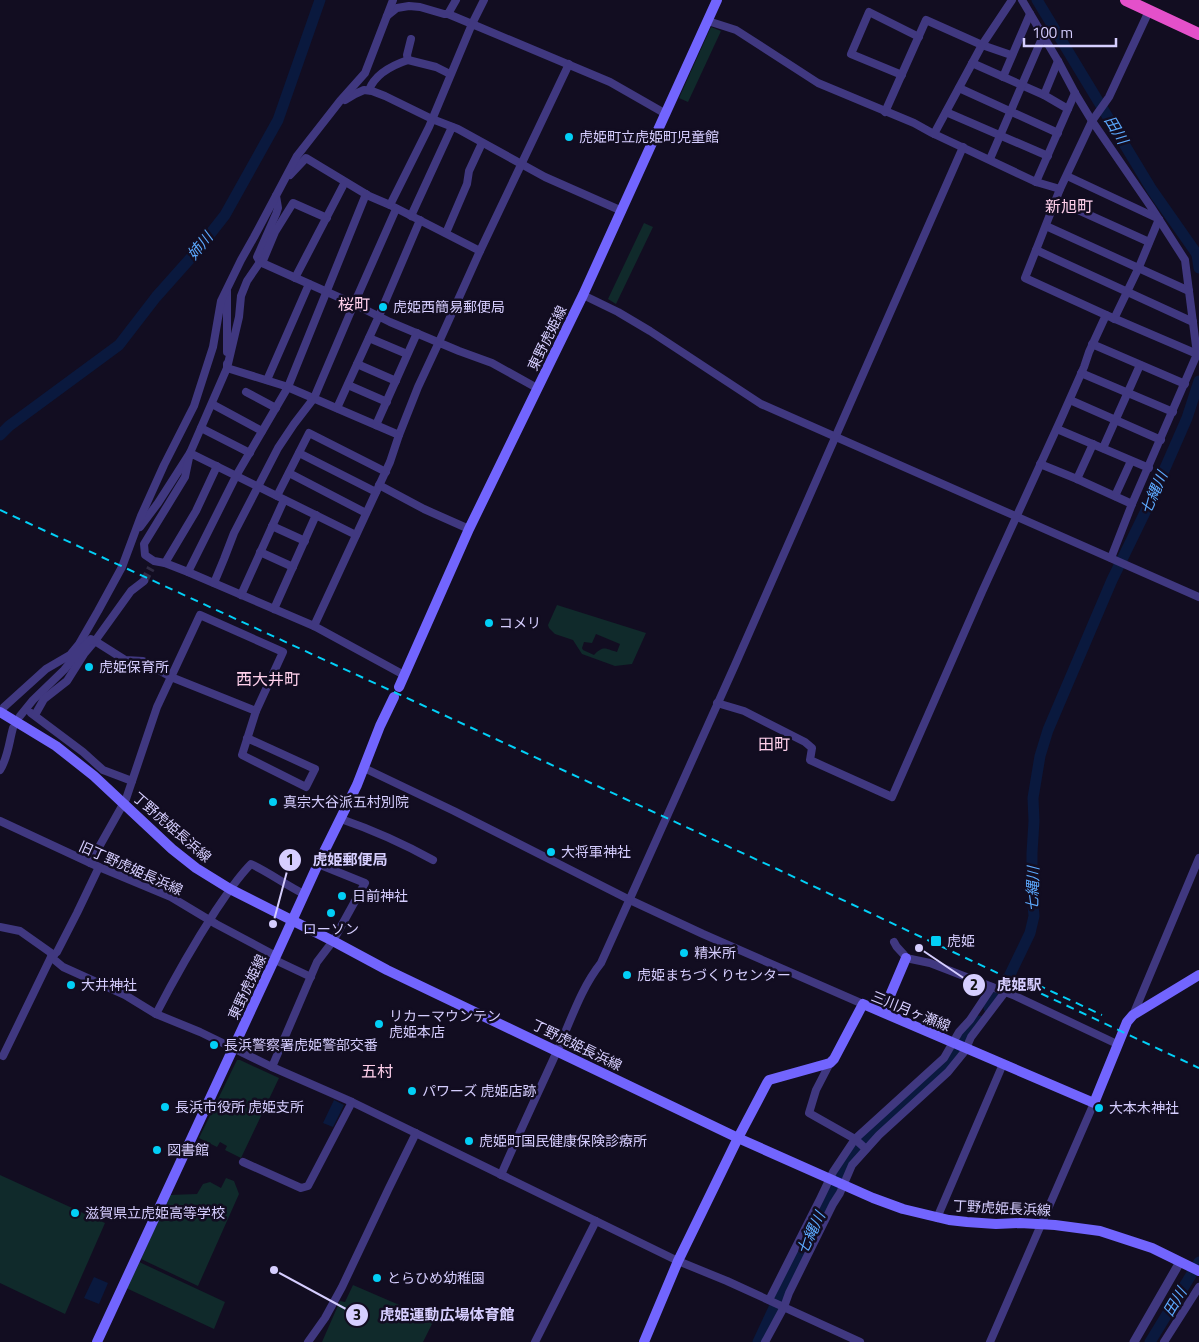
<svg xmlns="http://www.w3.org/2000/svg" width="1199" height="1342" font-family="'Titillium Web','Noto Sans JP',sans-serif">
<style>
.green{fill:#102a2b;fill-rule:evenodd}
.water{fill:#0a193e}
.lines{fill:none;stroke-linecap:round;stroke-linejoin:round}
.river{stroke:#0a193e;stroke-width:11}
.minor-tunnel{stroke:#2f2a42;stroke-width:8;stroke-dasharray:8 4;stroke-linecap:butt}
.minor{stroke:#403880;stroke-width:8}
.tertiary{stroke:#403880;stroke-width:9}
.secondary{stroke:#7265fe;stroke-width:10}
.trunk{stroke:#e450ca;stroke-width:12}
.rail{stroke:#02cff6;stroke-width:2;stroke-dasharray:8 6;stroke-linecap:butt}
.poi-dot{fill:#02cff6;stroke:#120d21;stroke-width:2}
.labels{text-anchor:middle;stroke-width:5;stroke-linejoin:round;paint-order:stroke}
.poi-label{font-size:14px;fill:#d6ceff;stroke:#120d21;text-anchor:start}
.street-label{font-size:14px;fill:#d6ceff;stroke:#120d21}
.water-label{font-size:15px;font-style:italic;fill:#5ca9fe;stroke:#120d21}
.quarter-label{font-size:16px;fill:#ffd0eb;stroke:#120d21}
.leader{fill:none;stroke:#d6ceff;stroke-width:2}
.callout-dot{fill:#d6ceff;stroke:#120d21;stroke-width:2}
.mark-label{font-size:15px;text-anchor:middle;font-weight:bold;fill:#111}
.callout-label{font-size:15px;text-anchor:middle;font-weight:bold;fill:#d6ceff;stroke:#120d21;stroke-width:5;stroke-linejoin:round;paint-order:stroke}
</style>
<rect width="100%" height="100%" fill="#120d21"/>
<g class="green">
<path d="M711,27L721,31L688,102L679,98Z"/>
<path d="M644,223L653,227L616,304L608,299Z"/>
<path d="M557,605L646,633L632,664L615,666L582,654L573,640L555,634L549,628L548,625ZM596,634L620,644L617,652C605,649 604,645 594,655L583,650L582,648L584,642L592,643Z"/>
<path d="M237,1060H240L279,1078L241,1158L225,1150L227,1146L220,1142L217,1147L199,1138Z"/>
<path d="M0,1175L105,1223L65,1314L0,1283Z"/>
<path d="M226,1178L234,1181L239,1194L198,1286L141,1259L170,1195L197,1194L203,1184L210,1182L221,1188Z"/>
<path d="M137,1261L225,1302L214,1329L124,1287Z"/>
<path d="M353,1285L434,1320L423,1342H322L340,1301L345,1302Z"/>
</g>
<g class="water">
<path d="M334,1100L344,1105L333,1127L323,1123Z"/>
<path d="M94,1277L108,1283L99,1304L84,1298Z"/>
</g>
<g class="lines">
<g class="river">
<path d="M1037,0L1152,190L1199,257"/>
<path d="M1197,255L1199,268"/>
<path d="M0,435L9,426L119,345L156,297L196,252L225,215L278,120L320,0"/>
<path d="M989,1008L1005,985L1030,933L1034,916L1032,894V853L1034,821L1033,798L1040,756L1048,730L1112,580L1152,498L1187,418L1199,381"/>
<path d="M758,1342L795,1263L842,1168L871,1132L949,1062L963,1039L974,1029L979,1021"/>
<path d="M1150,1342L1199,1262"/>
</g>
<path class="minor-tunnel" d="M144,581L151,568"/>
<g class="minor">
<path d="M1022,0L1058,61L1075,93L1092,121L1151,207L1185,260L1197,354L1132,504L1111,558"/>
<path d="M448,14L472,24L484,0"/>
<path d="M387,16L397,8L409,6L420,7L444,14H448L456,0"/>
<path d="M708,21L736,30L818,83L914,123L932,133L1036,182L1060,189"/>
<path d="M411,39L407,55L408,60L436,67L450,74"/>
<path d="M972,63L1044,95L1068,109"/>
<path d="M902,75L851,54L869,12L919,37"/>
<path d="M1003,77L1030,14"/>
<path d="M959,88L1058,133"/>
<path d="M369,90C375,74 393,65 408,60"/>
<path d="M1044,95L1058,61"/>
<path d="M345,100L355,94L364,90L372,91L385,96L432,119L458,129L545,177L622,211"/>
<path d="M885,112L926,20L982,45L1011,55"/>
<path d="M946,112L1048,156"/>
<path d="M934,134L982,45L1012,0"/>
<path d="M990,159L1043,36"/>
<path d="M290,175L306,158L369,196L390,205"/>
<path d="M1067,176L1159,219L1139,267L1114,319"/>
<path d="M1036,182L1075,93"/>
<path d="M276,196L278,208L276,214L257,257L260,262L354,304L390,322L459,351L492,363L537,388"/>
<path d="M1056,200L1149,242"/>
<path d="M411,216L452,127"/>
<path d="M1046,226L1189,291"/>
<path d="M446,233L467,184L469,171L482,143"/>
<path d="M1036,250L1193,322"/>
<path d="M480,251L390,205L429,127L472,24L610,82L666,114"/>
<path d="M260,262L247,281L241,296L239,317L227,368L285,386L399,435L418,387L439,342L480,251L569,64"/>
<path d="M262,263L275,232L293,203L327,218"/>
<path d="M295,278L345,182"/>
<path d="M227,291V352"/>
<path d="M583,295L618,312L650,331L761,404L1199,597"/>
<path d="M1106,315L1025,278L1060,189L1092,121L1109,97L1149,11"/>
<path d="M369,338L407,354"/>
<path d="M1092,344L1185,384"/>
<path d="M357,364L396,381"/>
<path d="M1081,373L1173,412"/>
<path d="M267,380L309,284"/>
<path d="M348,385L387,402"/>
<path d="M246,392L276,408"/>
<path d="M1070,400L1161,440"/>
<path d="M212,404L262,431"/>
<path d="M337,408L379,316L420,220"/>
<path d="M376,425L417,333"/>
<path d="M201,428L250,453"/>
<path d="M1057,429L1149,468"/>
<path d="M1103,448L1140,365"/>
<path d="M299,453L376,492"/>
<path d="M1040,464L1077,479L1132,504"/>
<path d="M289,473L366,513"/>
<path d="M1077,479L1093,444"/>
<path d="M379,485L424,509L469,529"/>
<path d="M277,496L309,433L386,472"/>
<path d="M1115,496L1131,461"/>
<path d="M272,526L305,541"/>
<path d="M140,527L158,503L190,453L227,368V364"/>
<path d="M356,535L190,453L185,477L144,544L145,555L154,561L165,563L188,572L314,626L404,675"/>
<path d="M260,552L293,567"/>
<path d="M165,563L196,511L217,466"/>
<path d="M188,572L236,476L288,387L366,194"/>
<path d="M214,583L224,559L234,533L278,448L294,424L314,398L354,304L396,209"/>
<path d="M241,595L284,500"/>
<path d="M274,609L316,515"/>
<path d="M314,626L390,462L399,435"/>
<path d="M717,703L744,711L805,742L812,748L810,760L892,797L982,592L1061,419L1084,367L1089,352L1106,315L1197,354"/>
<path d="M0,713L4,707L46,669L70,655L79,644L98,611L122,567L141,516L164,465L194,406L213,347L221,301L241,260L254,237L297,156L340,101L365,73L393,0"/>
<path d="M31,713L83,752L103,770L132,781"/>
<path d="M35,715L44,699L67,681L84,654L95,641L125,660L143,661L171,677L256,711L283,652L200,615L157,707L126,799L90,863"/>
<path d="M20,716L33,700L64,670L82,648L91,639L95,641L131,591L144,581"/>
<path d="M247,738L315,769L306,787L242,755L256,711"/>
<path d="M364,768L454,811L630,900L703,934L863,1004"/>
<path d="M0,770C8,758 9,742 13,728"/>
<path d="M341,819C373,830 404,844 433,860"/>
<path d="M0,821L99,867L171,897L216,924L276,956"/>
<path d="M0,927L20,931L54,955"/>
<path d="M894,942C897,950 903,951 906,958L930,963L1013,995L1117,1044"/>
<path d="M51,957L63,967L125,995L156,1014L200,1032L272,1067L352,1102L678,1261L727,1281L860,1342"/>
<path d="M275,960L311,977"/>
<path d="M156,1014C174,979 194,944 216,910C227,894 237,878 251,864C270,873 286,885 304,894"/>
<path d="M1133,1015L1199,858"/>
<path d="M3,1056L51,957L57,952L77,913L99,867"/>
<path d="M830,1063L816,1090L809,1113L855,1139L866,1149"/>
<path d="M272,1067L317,962L333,941L365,883L318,864"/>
<path d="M243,1162L301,1188L308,1186L352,1102"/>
<path d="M501,1175C519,1133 539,1091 558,1049C571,1020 581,988 601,963L735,665L963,147"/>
<path d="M937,1218L1003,1064"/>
<path d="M769,1300L820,1199L833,1172L855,1139L944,1058L959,1032L970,1020L992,987"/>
<path d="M308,1342L325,1318L342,1287L388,1190L416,1133"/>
<path d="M535,1342L596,1221"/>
<path d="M765,1342L784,1307L789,1293L833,1204L840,1193L852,1165L879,1135L948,1072L965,1051L971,1037L1005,992"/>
<path d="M990,1342L1094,1103"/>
<path d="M1164,1342L1199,1287"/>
</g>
<path class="tertiary" d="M1134,1342L1180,1262"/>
<g class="secondary">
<path d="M399,687L469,529L583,295L717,0"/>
<path d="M0,712L56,746L94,776L172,849L196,868L230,889L333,941L387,970L738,1138L873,1198L903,1209L949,1220L967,1222L996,1224L1020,1223L1055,1225L1100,1231L1152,1248L1199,1271"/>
<path d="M883,1012L906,958"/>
<path d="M97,1342L276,956L318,864L357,785L380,726L394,697"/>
<path d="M644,1342L678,1261L738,1138L767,1083L769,1080L830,1063L834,1059L863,1004L1094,1103L1127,1022L1133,1015L1199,975"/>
</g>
<path class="trunk" d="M1126,0L1199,34"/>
<g class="rail">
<path d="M0,510L777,869L1199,1068"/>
<path d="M1025,979L1102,1015"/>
</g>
</g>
<g class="poi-dot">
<circle cx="569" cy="137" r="5"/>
<circle cx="383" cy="307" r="5"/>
<circle cx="489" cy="623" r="5"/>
<circle cx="89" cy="667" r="5"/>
<circle cx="273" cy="802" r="5"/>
<circle cx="551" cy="852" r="5"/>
<circle cx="342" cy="896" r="5"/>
<circle cx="331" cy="913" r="5"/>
<rect x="930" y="935" width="12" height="12" rx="2.5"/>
<circle cx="684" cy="953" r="5"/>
<circle cx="627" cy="975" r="5"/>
<circle cx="71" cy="985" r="5"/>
<circle cx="379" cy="1024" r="5"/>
<circle cx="214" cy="1045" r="5"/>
<circle cx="412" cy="1091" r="5"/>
<circle cx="165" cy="1107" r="5"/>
<circle cx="1099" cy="1108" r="5"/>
<circle cx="469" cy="1141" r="5"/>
<circle cx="157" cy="1150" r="5"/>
<circle cx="75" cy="1213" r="5"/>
<circle cx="377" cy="1278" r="5"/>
</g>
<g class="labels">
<g class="poi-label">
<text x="579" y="142">虎姫町立虎姫町児童館</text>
<text x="393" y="312">虎姫西簡易郵便局</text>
<text x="499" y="628">コメリ</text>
<text x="99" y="672">虎姫保育所</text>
<text x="283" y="807">真宗大谷派五村別院</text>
<text x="561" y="857">大将軍神社</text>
<text x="352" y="901">日前神社</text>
<text x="331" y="934" text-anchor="middle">ローソン</text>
<text x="947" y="946">虎姫</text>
<text x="694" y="958">精米所</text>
<text x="637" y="980">虎姫まちづくりセンター</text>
<text x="81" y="990">大井神社</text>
<text x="389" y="1021">リカーマウンテン<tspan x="389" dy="16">虎姫本店</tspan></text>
<text x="224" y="1050">長浜警察署虎姫警部交番</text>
<text x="422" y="1096">パワーズ 虎姫店跡</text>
<text x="175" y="1112">長浜市役所 虎姫支所</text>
<text x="1109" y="1113">大本木神社</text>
<text x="479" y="1146">虎姫町国民健康保険診療所</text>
<text x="167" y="1155">図書館</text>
<text x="85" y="1218">滋賀県立虎姫高等学校</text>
<text x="387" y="1283">とらひめ幼稚園</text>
</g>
<g class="street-label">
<text transform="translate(547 338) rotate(-64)" y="5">東野虎姫線</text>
<text transform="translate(172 827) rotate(41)" y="5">丁野虎姫長浜線</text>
<text transform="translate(131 868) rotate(24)" y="5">旧丁野虎姫長浜線</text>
<text transform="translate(247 987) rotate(-65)" y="5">東野虎姫線</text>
<text transform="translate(911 1011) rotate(22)" y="5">三川月ヶ瀬線</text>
<text transform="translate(577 1045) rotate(26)" y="5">丁野虎姫長浜線</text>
<text transform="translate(1002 1208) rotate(3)" y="5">丁野虎姫長浜線</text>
</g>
<g class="water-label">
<text transform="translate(1116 130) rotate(59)" y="5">田川</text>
<text transform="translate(200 246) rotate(-51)" y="5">姉川</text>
<text transform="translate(1154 493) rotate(-66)" y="5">七縄川</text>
<text transform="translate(1033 889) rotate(-89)" y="5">七縄川</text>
<text transform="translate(811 1233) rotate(-64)" y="5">七縄川</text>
<text transform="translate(1175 1302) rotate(-59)" y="5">田川</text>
</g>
<g class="quarter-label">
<text x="1069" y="212">新旭町</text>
<text x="354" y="310">桜町</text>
<text x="268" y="685">西大井町</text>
<text x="774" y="750">田町</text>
<text x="377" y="1077">五村</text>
</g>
</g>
<path class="leader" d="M273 924L290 860M919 948L974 985M274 1270L357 1315"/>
<g class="callout-dot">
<circle cx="273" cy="924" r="5"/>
<circle cx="919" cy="948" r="5"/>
<circle cx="274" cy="1270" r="5"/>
<circle cx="290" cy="860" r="12"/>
<circle cx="974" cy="985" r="12"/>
<circle cx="357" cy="1315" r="12"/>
</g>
<g class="mark-label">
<text x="290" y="865">1</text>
<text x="974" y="990">2</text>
<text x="357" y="1320">3</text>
</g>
<g class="callout-label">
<text x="350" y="865">虎姫郵便局</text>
<text x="1019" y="990">虎姫駅</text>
<text x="447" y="1320">虎姫運動広場体育館</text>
</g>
<path d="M1024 38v8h92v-8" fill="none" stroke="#d6ceff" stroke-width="2.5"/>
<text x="1032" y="38" font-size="15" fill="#d6ceff" stroke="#120d21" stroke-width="4" paint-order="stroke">100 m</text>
</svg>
